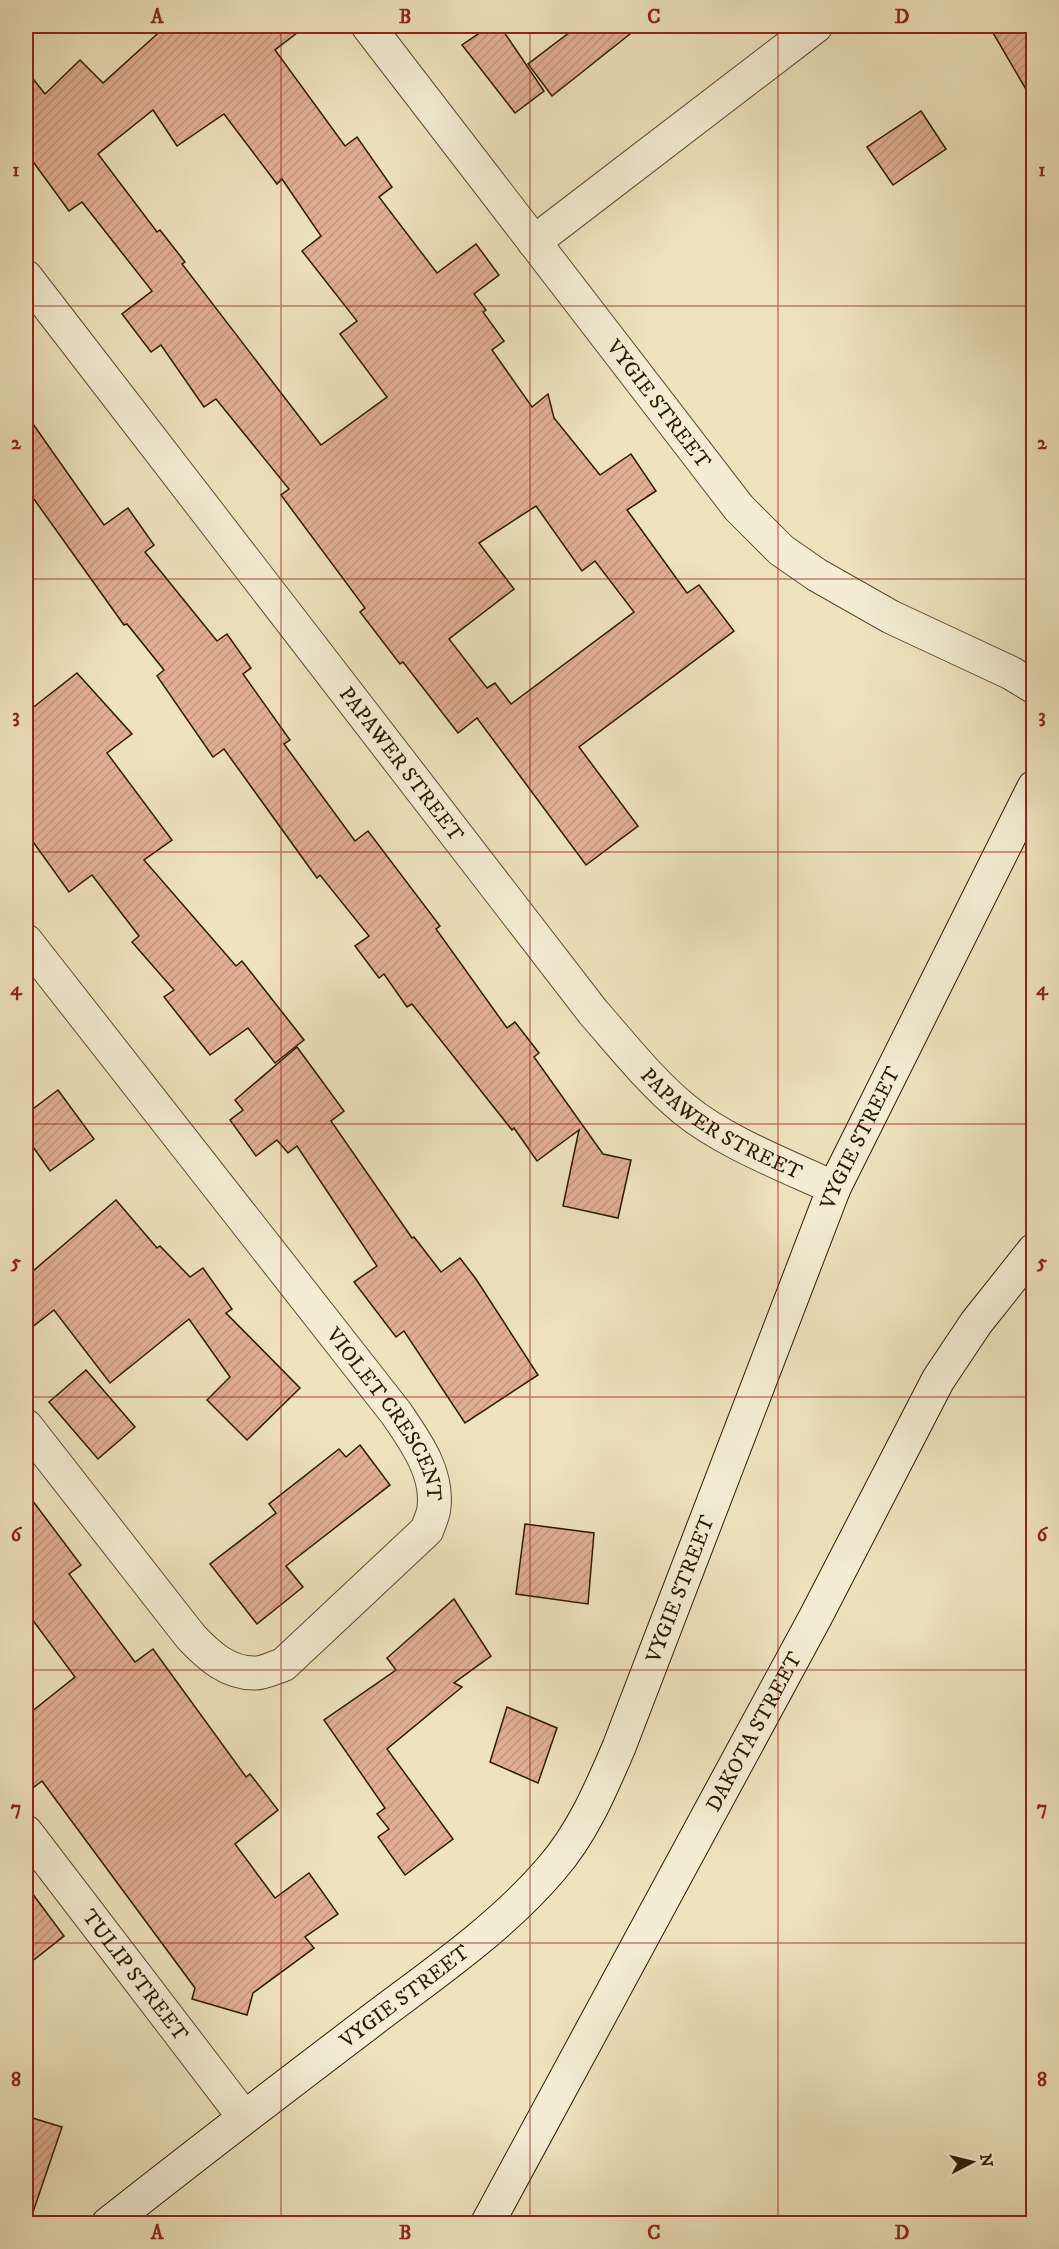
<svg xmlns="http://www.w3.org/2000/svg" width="1059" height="2249" font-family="'IM FELL DW Pica',serif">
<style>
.building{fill:url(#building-hatch);stroke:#2d1a02;stroke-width:1.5;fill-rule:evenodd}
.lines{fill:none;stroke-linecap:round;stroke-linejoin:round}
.street-casing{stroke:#5d4c31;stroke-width:35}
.secondary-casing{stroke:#2d1a02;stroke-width:35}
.street{stroke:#f4edd4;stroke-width:33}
.secondary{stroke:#f4edd4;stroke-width:33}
.grid{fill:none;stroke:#8f2418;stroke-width:1.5;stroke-opacity:0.55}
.labels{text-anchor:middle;stroke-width:4.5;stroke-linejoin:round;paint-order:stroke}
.street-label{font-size:21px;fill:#2d1a02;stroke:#f4edd4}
.neatline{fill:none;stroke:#8f2418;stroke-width:2}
.grid-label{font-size:20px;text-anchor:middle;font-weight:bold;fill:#8f2418}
</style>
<defs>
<pattern id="building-hatch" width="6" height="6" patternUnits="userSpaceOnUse" patternTransform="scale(1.5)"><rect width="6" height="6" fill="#e2af93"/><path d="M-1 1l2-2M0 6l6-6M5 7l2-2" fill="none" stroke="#c2967d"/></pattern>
</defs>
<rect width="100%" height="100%" fill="#eee3bd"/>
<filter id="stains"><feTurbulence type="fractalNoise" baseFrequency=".00333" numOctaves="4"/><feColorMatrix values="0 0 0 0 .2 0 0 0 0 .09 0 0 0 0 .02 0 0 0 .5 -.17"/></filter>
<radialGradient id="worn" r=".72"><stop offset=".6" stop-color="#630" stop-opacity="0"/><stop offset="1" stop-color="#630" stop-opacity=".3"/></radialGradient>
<g class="building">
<path d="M166,26H306L275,50L345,146L357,137L392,187L379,197L437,273L476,244L499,275L474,294L486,310L483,312L504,341L492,350L532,407L548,394L554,418L600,475L631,454L656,491L627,510L687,593L699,585L734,631L579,747L638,826L586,865L477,718L458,733L403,662L400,664L360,612L365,608L281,495L289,489L216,399L204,407L161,345L151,352L122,314L152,291L82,202L69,211L26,152V70L45,94L80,60L103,83ZM153,110L177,146L224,114L277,184L282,179L321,236L302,251L357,321L340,334L387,397L321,445L182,264L185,262L160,230L157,232L98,154ZM536,506L582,571L595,561L634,612L511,704L495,683L487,688L449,639L514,589L479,543Z"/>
<path d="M490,26H500L544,91L515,113L462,45Z"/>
<path d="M578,26H640L552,96L528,64Z"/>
<path d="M989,26H1034V103Z"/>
<path d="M921,111L946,149L893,185L867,147Z"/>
<path d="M26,414L104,525L128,508L154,545L145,552L217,641L227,634L251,668L243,674L290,740L284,744L355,841L368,831L440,926L436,929L507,1028L515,1022L539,1053L534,1057L603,1154L631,1160L618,1218L563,1206L579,1130L537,1161L514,1128L512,1130L412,1004L407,1007L384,974L379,978L355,946L369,936L320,875L317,878L224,749L213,757L157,676L164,670L127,624L124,625L26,488Z"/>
<path d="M77,673L132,734L107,753L172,840L144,860L236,966L242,961L304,1040L275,1063L248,1028L210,1055L164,997L174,990L132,942L139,936L92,875L69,892L26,832V713Z"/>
<path d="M297,1047L344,1111L331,1121L412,1238L414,1237L441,1272L460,1258L476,1279L538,1375L465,1423L404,1331L396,1337L354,1282L377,1266L297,1146L288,1153L277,1140L256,1156L230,1120L243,1110L235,1100Z"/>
<path d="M58,1090L94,1139L50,1171L26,1137V1114Z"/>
<path d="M116,1200L157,1248L160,1246L190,1277L203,1268L232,1309L226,1313L300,1388L247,1440L207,1400L230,1377L189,1319L110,1383L54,1310L26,1332V1277Z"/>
<path d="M86,1370L135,1427L98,1459L49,1402Z"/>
<path d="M360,1445L390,1485L286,1566L303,1587L257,1624L210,1564L276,1513L269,1504L339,1449L346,1457Z"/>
<path d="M26,1492L81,1565L69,1574L135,1662L153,1649L246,1777L250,1774L278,1810L235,1844L275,1898L309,1873L338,1914L305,1937L314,1948L253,1993L247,2015L192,1999L195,1988L42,1781L26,1793V1716L75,1677L26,1611Z"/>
<path d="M525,1524L594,1533L588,1604L516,1594Z"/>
<path d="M454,1599L491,1656L454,1683L462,1687L387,1749L453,1839L405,1875L378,1837L389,1829L377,1814L385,1808L324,1720L396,1670L387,1658Z"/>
<path d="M507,1707L557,1728L538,1783L490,1762Z"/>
<path d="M26,1885L64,1936L26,1966Z"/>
<path d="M26,2116L62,2127L31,2218L26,2217Z"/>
</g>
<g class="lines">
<defs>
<g id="street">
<path id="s1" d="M368,26L739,508L781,550L817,575L891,617L1011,673L1034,687"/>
<path d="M534,242L816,26"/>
<path id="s2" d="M26,277L593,1012C622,1045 650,1081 684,1109C724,1142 787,1166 834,1188"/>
<path id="s3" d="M26,941L396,1413C415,1441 438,1472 434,1507C434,1514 429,1523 427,1530L283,1665C275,1667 264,1673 256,1673C228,1674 208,1655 191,1637L26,1426"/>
<path id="s4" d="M26,1832L244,2117"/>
</g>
<g id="secondary">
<path id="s5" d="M108,2224C194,2156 280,2090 367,2024C430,1976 499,1930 551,1869C582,1834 601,1789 619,1747L834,1188L1034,787"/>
<path id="s6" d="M487,2224L815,1618L938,1380L976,1323L1034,1250"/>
</g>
</defs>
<use href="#street" class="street-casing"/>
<use href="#secondary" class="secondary-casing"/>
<use href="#street" class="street"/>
<use href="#secondary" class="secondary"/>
</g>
<path class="grid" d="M281,26V2224M530,26V2224M778,26V2224M26,306H1034M26,579H1034M26,852H1034M26,1124H1034M26,1397H1034M26,1670H1034M26,1943H1034"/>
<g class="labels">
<g class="street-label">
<text dy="7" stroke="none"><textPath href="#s1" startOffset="477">VYGIE STREET</textPath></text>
<text dy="7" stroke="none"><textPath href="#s2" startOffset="615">PAPAWER STREET</textPath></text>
<text dy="7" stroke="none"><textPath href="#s2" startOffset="1101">PAPAWER STREET</textPath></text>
<text dy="7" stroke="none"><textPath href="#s5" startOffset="1364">VYGIE STREET</textPath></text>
<text dy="7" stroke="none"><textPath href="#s3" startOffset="596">VIOLET CRESCENT</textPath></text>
<text dy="7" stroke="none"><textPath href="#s5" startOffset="878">VYGIE STREET</textPath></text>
<text dy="7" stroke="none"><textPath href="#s6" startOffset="560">DAKOTA STREET</textPath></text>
<text dy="7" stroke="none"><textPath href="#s4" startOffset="180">TULIP STREET</textPath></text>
<text dy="7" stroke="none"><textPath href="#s5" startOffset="374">VYGIE STREET</textPath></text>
</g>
</g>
<rect width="1059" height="2249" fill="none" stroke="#eee3bd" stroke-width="66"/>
<g transform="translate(972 2162) rotate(83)" stroke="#f4edd4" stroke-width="4.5" paint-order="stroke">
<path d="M0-4.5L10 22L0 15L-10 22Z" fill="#2d1a02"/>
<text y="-9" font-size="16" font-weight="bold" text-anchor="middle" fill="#2d1a02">N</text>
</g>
<rect x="33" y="33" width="993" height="2183" class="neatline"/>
<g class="grid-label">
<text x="157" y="23">A</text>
<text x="405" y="23">B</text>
<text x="654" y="23">C</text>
<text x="902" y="23">D</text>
<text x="16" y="176">1</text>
<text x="1042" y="176">1</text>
<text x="16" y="449">2</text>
<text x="1042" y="449">2</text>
<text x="16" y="722">3</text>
<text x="1042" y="722">3</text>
<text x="16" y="995">4</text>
<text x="1042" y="995">4</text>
<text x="16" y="1268">5</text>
<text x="1042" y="1268">5</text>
<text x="16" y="1541">6</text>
<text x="1042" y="1541">6</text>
<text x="16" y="1814">7</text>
<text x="1042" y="1814">7</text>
<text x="16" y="2086">8</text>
<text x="1042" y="2086">8</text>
<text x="157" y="2239">A</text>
<text x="405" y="2239">B</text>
<text x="654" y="2239">C</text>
<text x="902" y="2239">D</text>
</g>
<rect width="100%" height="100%" filter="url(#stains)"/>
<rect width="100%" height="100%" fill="url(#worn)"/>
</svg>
